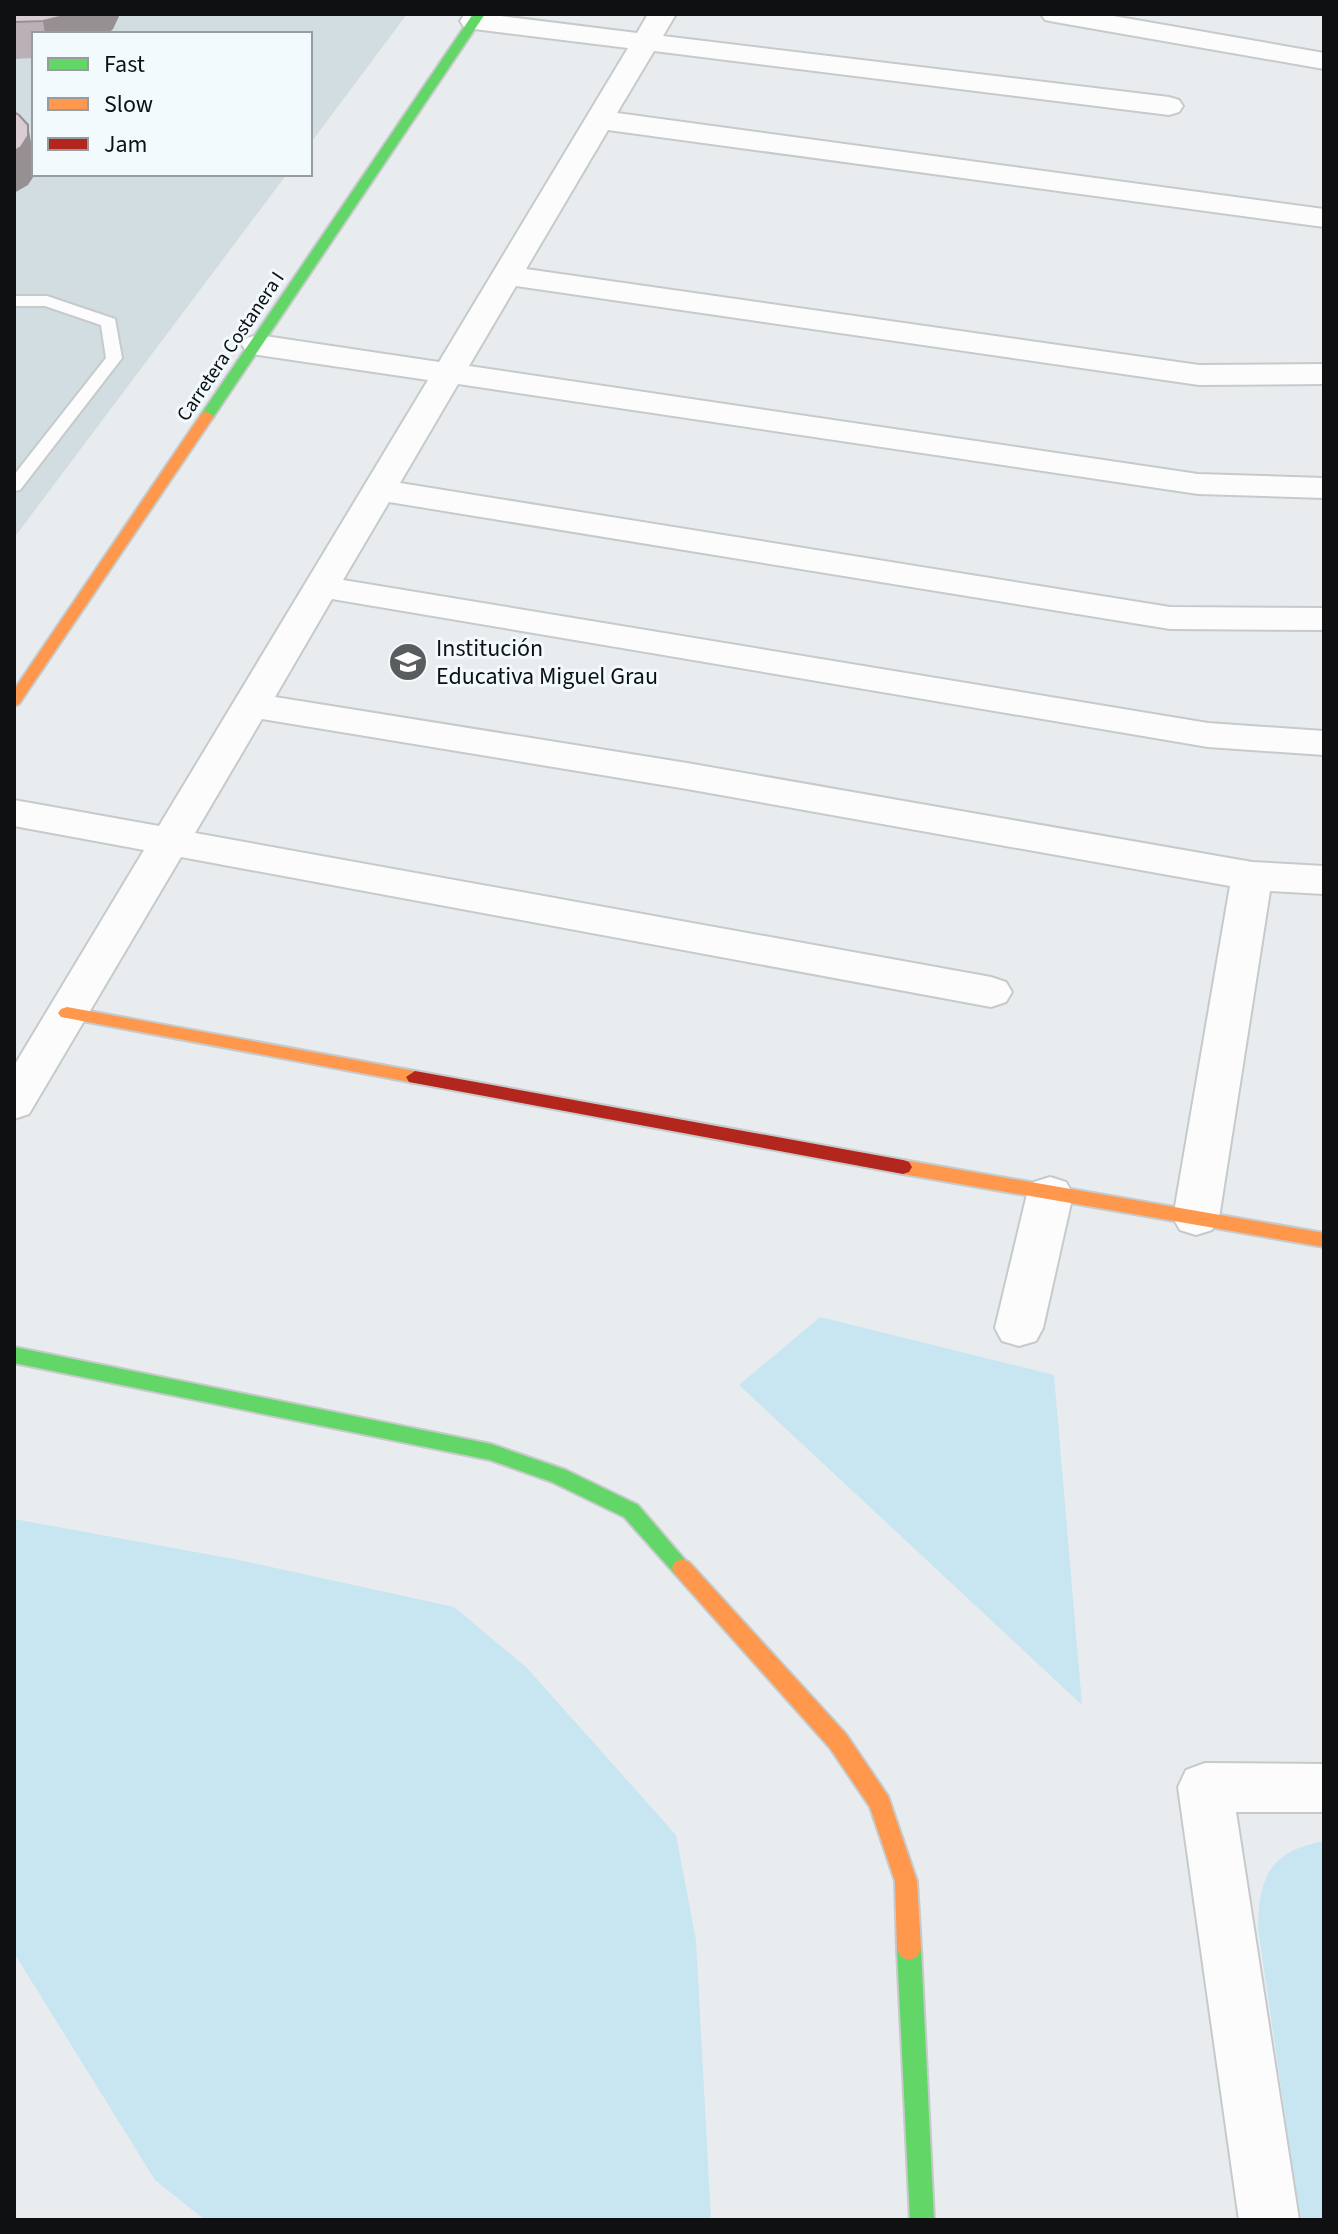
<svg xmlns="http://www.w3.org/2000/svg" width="1338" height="2234" font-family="'Source Sans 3',sans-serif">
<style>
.built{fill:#d2dde2}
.green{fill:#c8e5f2}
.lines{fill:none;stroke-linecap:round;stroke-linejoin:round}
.lane-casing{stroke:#c6cacb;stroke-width:4}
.street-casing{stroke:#c6cacb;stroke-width:4}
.fast-casing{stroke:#c6cacb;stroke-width:4}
.slow-casing{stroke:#c6cacb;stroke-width:4}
.jam-casing{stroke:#c6cacb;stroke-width:4}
.lane{fill:#fcfcfc;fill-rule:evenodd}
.street{fill:#fcfcfc;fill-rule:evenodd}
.fast{fill:#63d668;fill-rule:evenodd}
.slow{fill:#ff974d;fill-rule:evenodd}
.jam{fill:#b3261e;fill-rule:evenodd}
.wall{fill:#bab0b5}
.shaded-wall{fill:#979093}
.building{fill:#d8cdd2;stroke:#979093;stroke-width:2}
.labels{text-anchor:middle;stroke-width:6;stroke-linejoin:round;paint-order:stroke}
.far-street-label{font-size:20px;fill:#0e1011;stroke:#f2fafe}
.poi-label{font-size:24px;fill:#0e1011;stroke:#f2fafe;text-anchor:start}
</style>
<rect width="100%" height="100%" fill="#e8ecee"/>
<path class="built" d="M14,14H407L310,144V34H34V174H287L14,538Z"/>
<g class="green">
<path d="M820,1317L1054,1375L1082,1705L739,1385Z"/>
<path d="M14,1519L234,1559L454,1607L527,1668L676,1835L696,1940L711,2220H205L155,2180L14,1953Z"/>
<path d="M1324,1841V2220H1300L1258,1927C1259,1875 1271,1851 1324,1841Z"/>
</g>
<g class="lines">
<defs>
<path id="lane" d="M14,296H47L115,319L122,358L20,490L14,491V475L106,358L101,325L45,306H14Z"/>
<g id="street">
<path d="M485,14L637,33L648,14H676L663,36L1169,97L1179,100L1183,106L1179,112L1169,115L654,51L617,113L1324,209V227L608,130L526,269L1199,365L1324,364V384L1199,385L516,286L469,366L1198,474L1324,478V498L1198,494L458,384L400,483L1170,607L1324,608V630L1170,629L389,502L343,580L1208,723L1324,731V755L1208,747L332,599L275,697L687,763L1252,862L1324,866V894L1270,891L1219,1218L1212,1230L1196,1235L1180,1230L1173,1218L1230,886L687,789L262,719L195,833L991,977L1006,982L1012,992L1006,1002L991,1007L181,857L29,1114L14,1119V1066L144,850L14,826V800L159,826L428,380L258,355L247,352L242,345L247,338L258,335L439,362L628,48L474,29L464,27L460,21L464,15Z"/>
<path d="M1041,14H1102L1324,53V69L1055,22L1045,20Z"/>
<path d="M1050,1177L1066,1182L1073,1194L1043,1328L1036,1341L1019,1346L1002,1341L995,1328L1027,1194L1034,1182Z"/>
<path d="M1205,1763L1324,1764V1812H1236L1299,2220H1239L1178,1787L1186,1770Z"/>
</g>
<g id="fast">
<path d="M473,14H485L212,419H202L200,416Z"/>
<path d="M14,1347L491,1444L566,1470L638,1505L692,1568L689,1574L682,1577L675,1574L624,1517L552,1482L490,1460L14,1363Z"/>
<path d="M909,1938L917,1941L921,1949L934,2220H910L897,1949L901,1941Z"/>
</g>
<g id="slow">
<path d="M207,412L214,416L19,704L14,706V690L202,413Z"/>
<path d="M67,1007L415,1071L424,1077L415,1083L61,1017L58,1013L61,1009Z"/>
<path d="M903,1160L1324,1233V1247L903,1174L897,1172L894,1167L897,1162Z"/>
<path d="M682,1559L689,1562L846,1734L888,1796L917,1881L921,1949L917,1957L909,1960L901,1957L897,1949L895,1881L870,1807L830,1748L675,1574L672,1568L675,1562Z"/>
</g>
<path id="jam" d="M415,1071L903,1160L909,1162L912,1167L909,1172L903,1174L409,1082L406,1077Z"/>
</defs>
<use href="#lane" class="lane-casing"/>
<use href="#street" class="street-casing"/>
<use href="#fast" class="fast-casing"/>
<use href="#slow" class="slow-casing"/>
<use href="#jam" class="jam-casing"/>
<use href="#lane" class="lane"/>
<use href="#street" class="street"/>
<use href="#fast" class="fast"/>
<use href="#slow" class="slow"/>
<use href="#jam" class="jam"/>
</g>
<path class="wall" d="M14,14H118L119,16L113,29L107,34H34V58L14,59Z"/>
<g class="shaded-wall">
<path d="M72,14H118L119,16L113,29L107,34H45L43,21Z"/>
<path d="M28,125L34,160L35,174L28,185L14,193V151Z"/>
</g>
<g class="building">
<path d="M14,14H72L43,21L14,22Z"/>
<path d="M14,112L19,115L28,125V136L21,147L14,151Z"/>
</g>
<defs>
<symbol id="school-disc" viewBox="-11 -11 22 22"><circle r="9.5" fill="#5a5d5e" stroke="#f2fafe"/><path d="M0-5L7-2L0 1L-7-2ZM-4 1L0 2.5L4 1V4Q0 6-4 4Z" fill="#fff"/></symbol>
</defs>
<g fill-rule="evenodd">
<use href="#school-disc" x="386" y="640" width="44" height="44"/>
</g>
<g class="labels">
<g class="far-street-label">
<text transform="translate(230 346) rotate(-56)" y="7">Carretera Costanera I</text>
</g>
<g class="poi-label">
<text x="436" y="656">Institución<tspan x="436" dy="28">Educativa Miguel Grau</tspan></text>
</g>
</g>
<rect width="1338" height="2234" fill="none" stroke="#0e1011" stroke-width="32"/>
<rect x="32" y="32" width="280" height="144" fill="#f2fafe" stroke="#979c9f" stroke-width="2"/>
<rect x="48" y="58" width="40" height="12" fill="#63d668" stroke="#979c9f" stroke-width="2"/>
<text x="104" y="72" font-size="24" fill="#0e1011">Fast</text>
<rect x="48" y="98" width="40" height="12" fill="#ff974d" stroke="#979c9f" stroke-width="2"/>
<text x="104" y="112" font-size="24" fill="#0e1011">Slow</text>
<rect x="48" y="138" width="40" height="12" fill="#b3261e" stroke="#979c9f" stroke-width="2"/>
<text x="104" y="152" font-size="24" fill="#0e1011">Jam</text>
</svg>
